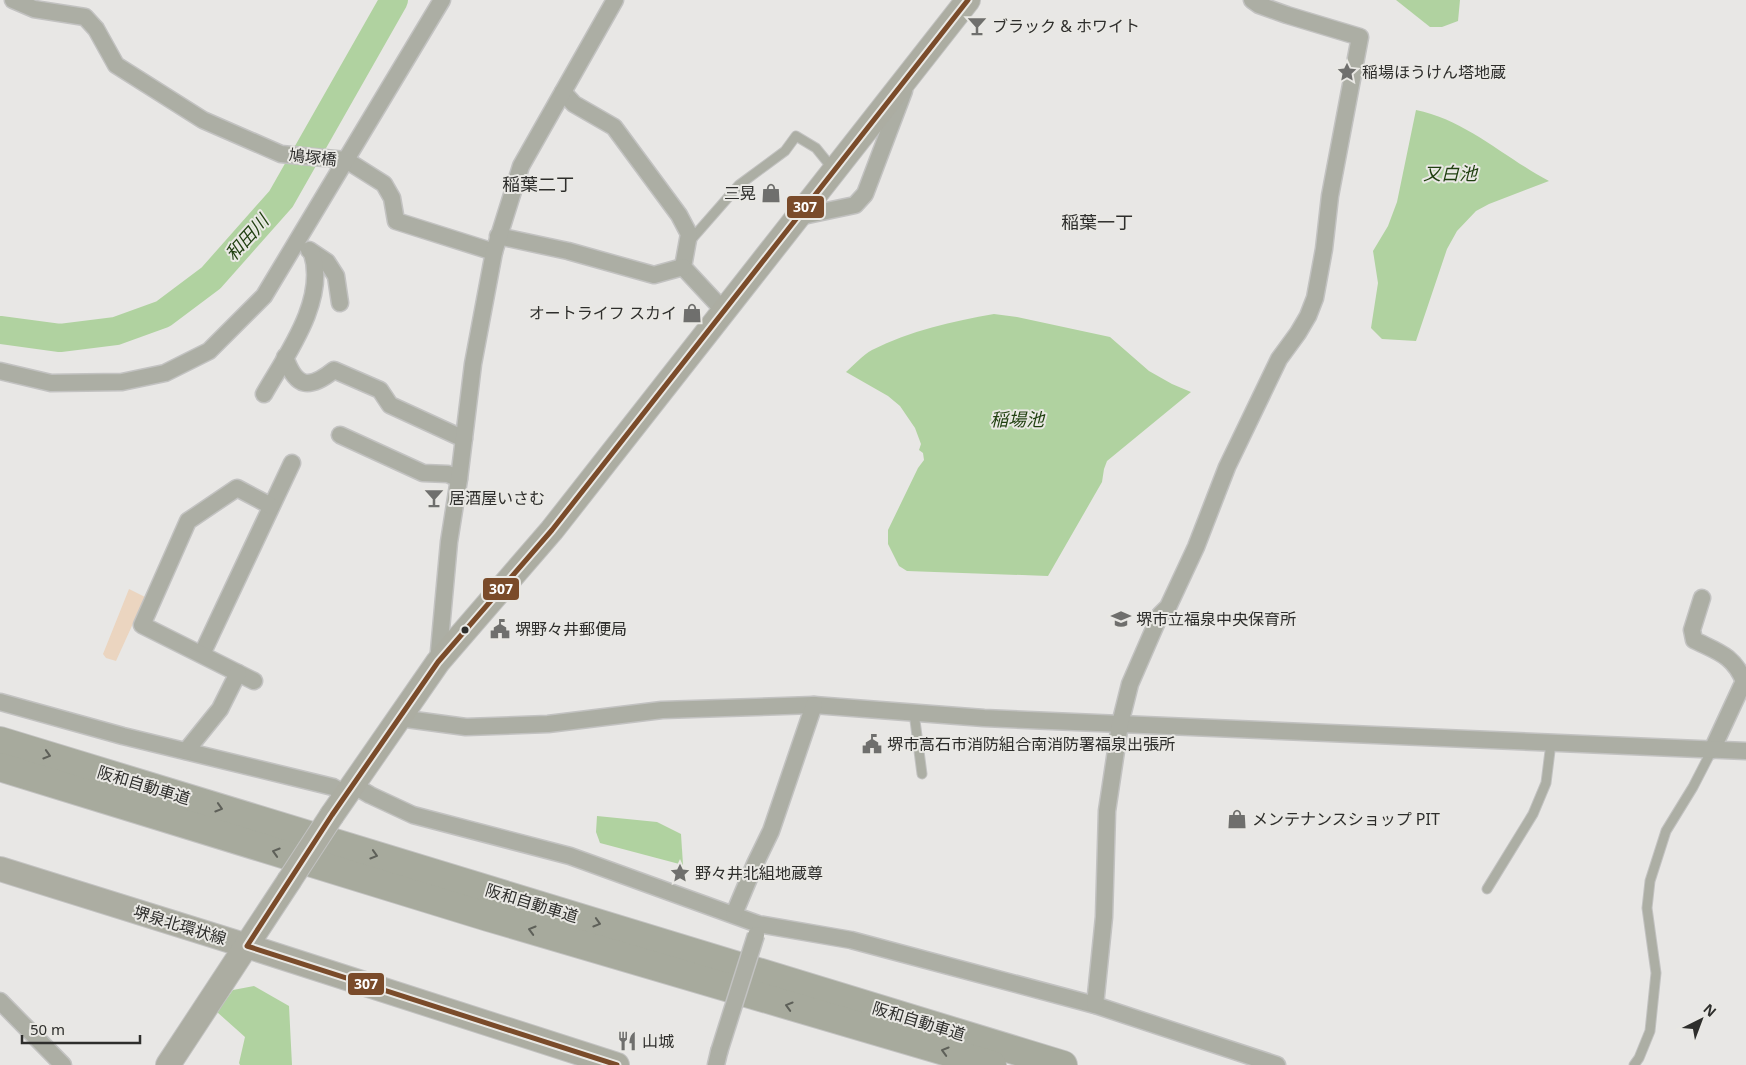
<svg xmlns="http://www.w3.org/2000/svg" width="1746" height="1065" font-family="'Noto Sans','Noto Sans JP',sans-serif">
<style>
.green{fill:#ebd5c0}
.water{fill:#b0d2a0}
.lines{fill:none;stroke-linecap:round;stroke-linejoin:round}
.river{stroke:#b0d2a0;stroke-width:28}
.lane-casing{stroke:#c2c2c1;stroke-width:11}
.street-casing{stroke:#c2c2c1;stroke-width:19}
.secondary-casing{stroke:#c2c2c1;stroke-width:26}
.highway-casing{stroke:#c2c2c1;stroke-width:30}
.lane{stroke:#acaea4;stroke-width:9}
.street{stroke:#acaea4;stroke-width:16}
.secondary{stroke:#acada2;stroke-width:24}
.highway{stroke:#a7aa9d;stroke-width:28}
.street-bridge-casing{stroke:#c2c2c1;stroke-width:19;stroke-linecap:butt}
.secondary-bridge-casing{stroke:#c2c2c1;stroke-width:26;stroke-linecap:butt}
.street-bridge{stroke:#acaea4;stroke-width:16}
.secondary-bridge{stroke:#acada2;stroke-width:24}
.bus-1-casing{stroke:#e9e8e4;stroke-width:9}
.bus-1{stroke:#7a4b2a;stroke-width:5}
.oneway{stroke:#5e6059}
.bus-dot{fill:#2e2e2c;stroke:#e9e8e4;stroke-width:2}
.labels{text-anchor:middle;stroke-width:4;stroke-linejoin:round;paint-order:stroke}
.poi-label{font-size:16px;fill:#2e2e2c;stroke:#e9e8e4;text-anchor:start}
.street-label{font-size:16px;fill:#2e2e2c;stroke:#e9e8e4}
.water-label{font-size:18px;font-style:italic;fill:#1f3f0f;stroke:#e9e8e4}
.neighbourhood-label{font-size:18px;fill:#2e2e2c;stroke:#e9e8e4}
.line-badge{stroke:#e9e8e4;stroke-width:2}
.badge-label{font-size:14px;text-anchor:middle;font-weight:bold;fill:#fff}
</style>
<rect width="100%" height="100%" fill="#e8e7e5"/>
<path class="green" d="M129,589L145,597L116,661L106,658L103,654Z"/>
<g class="water">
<path d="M1396,0H1460L1458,21L1442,27H1430Z"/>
<path d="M1416,110C1466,120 1505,158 1549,181L1489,204L1476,211L1457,231L1447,249L1416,341L1382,339L1371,328L1378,283L1373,251L1388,226L1397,202Z"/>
<path d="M994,314L1017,317L1110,337L1149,371L1172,384L1191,392L1107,461L1104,469L1102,482L1048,576L907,571L899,566L888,544V530L918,468L924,460L923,453L919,450L921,444L915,428L900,406L888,396L846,372C854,365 863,355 872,350C910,331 953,321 994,314Z"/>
<path d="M597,816L657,822L681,834L683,865L600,843L596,832Z"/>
<path d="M254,986L289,1006L292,1065H240L239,1063L245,1037L217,1012L233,990Z"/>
</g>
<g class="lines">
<path class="river" d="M0,330L60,338L116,331L163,314L211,278L281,199L394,0"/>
<defs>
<g id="lane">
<path d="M689,242L739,185L785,151L796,136L816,148L833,169"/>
<path d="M914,713L922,774"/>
<path d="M1487,889L1533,814L1546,783L1551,743"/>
<path d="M1634,1065L1639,1058L1650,1031L1656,973L1647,908L1650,881L1666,831L1693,787L1712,750"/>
</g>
<g id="street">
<path d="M13,0L34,9L85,17L96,29L116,65L203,120L281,154L346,160L384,184L392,198L396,221L494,252"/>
<path d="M563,92L574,104L614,127L679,215L689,234L683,267L724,311"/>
<path d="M798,217L855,205L865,194L904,91"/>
<path d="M498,236L568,251L654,275L683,267"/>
<path d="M309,250L327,262L336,276L340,303"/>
<path d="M285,357C296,388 309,390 334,370L380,390L390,405L464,439"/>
<path d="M0,371L51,383L122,382L165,373L209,351L264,296L442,0"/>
<path d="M264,394C287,354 327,300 312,253"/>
<path d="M340,435L423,473L448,474L459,479"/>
<path d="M1702,598L1692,630L1694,640C1718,652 1733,655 1744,681L1712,750"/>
<path d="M202,654L292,463"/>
<path d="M438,662L449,542L459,479L473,364L494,252L521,166L615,0"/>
<path d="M254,681L142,625L188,521L237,488L271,506"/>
<path d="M0,702L123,736L333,787L346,794"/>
<path d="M399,718L466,727L548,724L662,710L814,705L984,718L1746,751"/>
<path d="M186,751L220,709L238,673"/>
<path d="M353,785L370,795L413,815L570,856L758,924L851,940L1095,1005L1277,1065"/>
<path d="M734,914L755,864L771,831L814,705"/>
<path d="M0,1001L63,1065"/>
<path d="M1095,1005L1104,917L1107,811L1120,724L1130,684L1160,615L1168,607L1196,547L1227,467L1279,359L1298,333L1308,316L1315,298L1324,249L1330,196L1360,37L1287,15L1259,5L1252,0"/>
<path d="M716,1065L719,1052"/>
</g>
<g id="secondary">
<path d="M332,815L438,662L552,530L968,0"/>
<path d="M0,869L247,946L617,1065"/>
<path d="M168,1065L289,881"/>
</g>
<g id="highway">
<path d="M0,741L1063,1065"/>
<path d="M0,767L488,917L992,1065"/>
</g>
</defs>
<use href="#lane" class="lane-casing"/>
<use href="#street" class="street-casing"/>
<use href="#secondary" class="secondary-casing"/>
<use href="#highway" class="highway-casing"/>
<use href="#lane" class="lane"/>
<use href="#street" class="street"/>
<use href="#secondary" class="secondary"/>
<use href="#highway" class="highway"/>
<defs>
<path id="street-bridge" d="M719,1052L756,935"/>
<path id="secondary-bridge" d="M289,881L332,815"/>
</defs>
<use href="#street-bridge" class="street-bridge-casing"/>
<use href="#secondary-bridge" class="secondary-bridge-casing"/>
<use href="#street-bridge" class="street-bridge"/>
<use href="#secondary-bridge" class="secondary-bridge"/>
<defs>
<path id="bus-1" d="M617,1065L247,946L332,815L438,662L552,530L968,0"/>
</defs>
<use href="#bus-1" class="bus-1-casing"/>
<use href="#bus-1" class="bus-1"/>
</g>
<defs><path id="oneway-chevron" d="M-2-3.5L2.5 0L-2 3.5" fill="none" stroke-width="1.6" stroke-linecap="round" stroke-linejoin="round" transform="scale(1.25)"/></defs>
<g class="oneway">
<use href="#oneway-chevron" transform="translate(47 755) rotate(17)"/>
<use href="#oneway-chevron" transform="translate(219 808) rotate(17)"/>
<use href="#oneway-chevron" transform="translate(276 852) rotate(-163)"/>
<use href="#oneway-chevron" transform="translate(374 855) rotate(17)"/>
<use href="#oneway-chevron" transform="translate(597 923) rotate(17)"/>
<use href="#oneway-chevron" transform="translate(532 930) rotate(-164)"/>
<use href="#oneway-chevron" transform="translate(789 1006) rotate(-164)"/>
<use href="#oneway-chevron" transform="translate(945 1051) rotate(-164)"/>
</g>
<defs>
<symbol id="bar-bare" viewBox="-9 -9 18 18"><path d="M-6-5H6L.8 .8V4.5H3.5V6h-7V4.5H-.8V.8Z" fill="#6f6f6d" stroke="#e9e8e4" stroke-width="2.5" paint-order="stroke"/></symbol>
<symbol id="sight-bare" viewBox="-9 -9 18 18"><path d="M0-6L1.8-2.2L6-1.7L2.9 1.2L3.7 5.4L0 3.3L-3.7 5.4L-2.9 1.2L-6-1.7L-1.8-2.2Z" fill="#6f6f6d" stroke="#e9e8e4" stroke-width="2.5" paint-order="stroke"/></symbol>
<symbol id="shop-bare" viewBox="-9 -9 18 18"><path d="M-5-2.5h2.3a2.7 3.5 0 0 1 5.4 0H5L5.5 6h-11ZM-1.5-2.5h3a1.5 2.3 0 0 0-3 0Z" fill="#6f6f6d" stroke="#e9e8e4" stroke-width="2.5" paint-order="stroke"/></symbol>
<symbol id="school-bare" viewBox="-9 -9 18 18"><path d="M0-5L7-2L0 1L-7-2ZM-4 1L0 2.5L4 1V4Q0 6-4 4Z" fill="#6f6f6d" stroke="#e9e8e4" stroke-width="2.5" paint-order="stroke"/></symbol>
<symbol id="civic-bare" viewBox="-9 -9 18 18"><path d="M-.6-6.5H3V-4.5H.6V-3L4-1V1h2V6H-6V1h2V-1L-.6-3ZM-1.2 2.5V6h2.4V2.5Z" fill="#6f6f6d" stroke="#e9e8e4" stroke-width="2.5" paint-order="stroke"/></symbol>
<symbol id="restaurant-bare" viewBox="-9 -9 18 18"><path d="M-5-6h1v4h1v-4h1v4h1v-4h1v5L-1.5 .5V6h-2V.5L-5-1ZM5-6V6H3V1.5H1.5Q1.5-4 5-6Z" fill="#6f6f6d" stroke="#e9e8e4" stroke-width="2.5" paint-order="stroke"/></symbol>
</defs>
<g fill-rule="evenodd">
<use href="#bar-bare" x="963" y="12" width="28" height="28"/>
<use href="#sight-bare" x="1333" y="58" width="28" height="28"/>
<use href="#shop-bare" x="757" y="179" width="28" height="28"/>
<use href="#shop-bare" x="678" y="299" width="28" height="28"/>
<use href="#bar-bare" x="420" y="484" width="28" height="28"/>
<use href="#school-bare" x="1107" y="605" width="28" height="28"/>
<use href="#civic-bare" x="486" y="615" width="28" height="28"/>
<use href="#civic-bare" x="858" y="730" width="28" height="28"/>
<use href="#shop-bare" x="1223" y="805" width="28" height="28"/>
<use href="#sight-bare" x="666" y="859" width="28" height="28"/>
<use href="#restaurant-bare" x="613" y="1027" width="28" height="28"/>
</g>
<circle class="bus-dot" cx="465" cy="630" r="4.5"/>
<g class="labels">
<g class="poi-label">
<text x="992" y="32">ブラック &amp; ホワイト</text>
<text x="1362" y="78">稲場ほうけん塔地蔵</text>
<text x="756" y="199" text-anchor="end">三晃</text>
<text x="677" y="319" text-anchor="end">オートライフ スカイ</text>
<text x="449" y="504">居酒屋いさむ</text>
<text x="1136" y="625">堺市立福泉中央保育所</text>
<text x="515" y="635">堺野々井郵便局</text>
<text x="887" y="750">堺市高石市消防組合南消防署福泉出張所</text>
<text x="1252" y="825">メンテナンスショップ PIT</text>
<text x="695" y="879">野々井北組地蔵尊</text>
<text x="642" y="1047">山城</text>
</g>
<g class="street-label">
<text transform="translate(313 157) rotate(6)" y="6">鳩塚橋</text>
<text transform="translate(144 785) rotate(17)" y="6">阪和自動車道</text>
<text transform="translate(532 903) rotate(17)" y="6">阪和自動車道</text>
<text transform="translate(180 925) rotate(17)" y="6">堺泉北環状線</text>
<text transform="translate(919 1021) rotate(17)" y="6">阪和自動車道</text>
</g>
<g class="water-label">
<text x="1450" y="180">又白池</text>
<text transform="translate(247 238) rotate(-48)" y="6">和田川</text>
<text x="1017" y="426">稲場池</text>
</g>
<g class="neighbourhood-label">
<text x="538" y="191">稲葉二丁</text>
<text x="1097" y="229">稲葉一丁</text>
</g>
</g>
<g class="line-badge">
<rect x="786" y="195" width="39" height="24" rx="5" fill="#7a4b2a"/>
<rect x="482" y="577" width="38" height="24" rx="5" fill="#7a4b2a"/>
<rect x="347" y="972" width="38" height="24" rx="5" fill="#7a4b2a"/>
</g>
<g class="badge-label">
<text x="805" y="212">307</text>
<text x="501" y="594">307</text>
<text x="366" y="989">307</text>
</g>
<g transform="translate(1701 1020) rotate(42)" stroke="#e9e8e4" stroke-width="4" paint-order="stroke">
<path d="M0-4L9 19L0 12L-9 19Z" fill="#2e2e2c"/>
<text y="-8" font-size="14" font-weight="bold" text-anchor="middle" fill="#2e2e2c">N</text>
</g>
<path d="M22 1035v8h118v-8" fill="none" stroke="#2e2e2c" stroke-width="2.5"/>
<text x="30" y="1035" font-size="15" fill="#2e2e2c" stroke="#e9e8e4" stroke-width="4" paint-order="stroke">50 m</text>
</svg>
